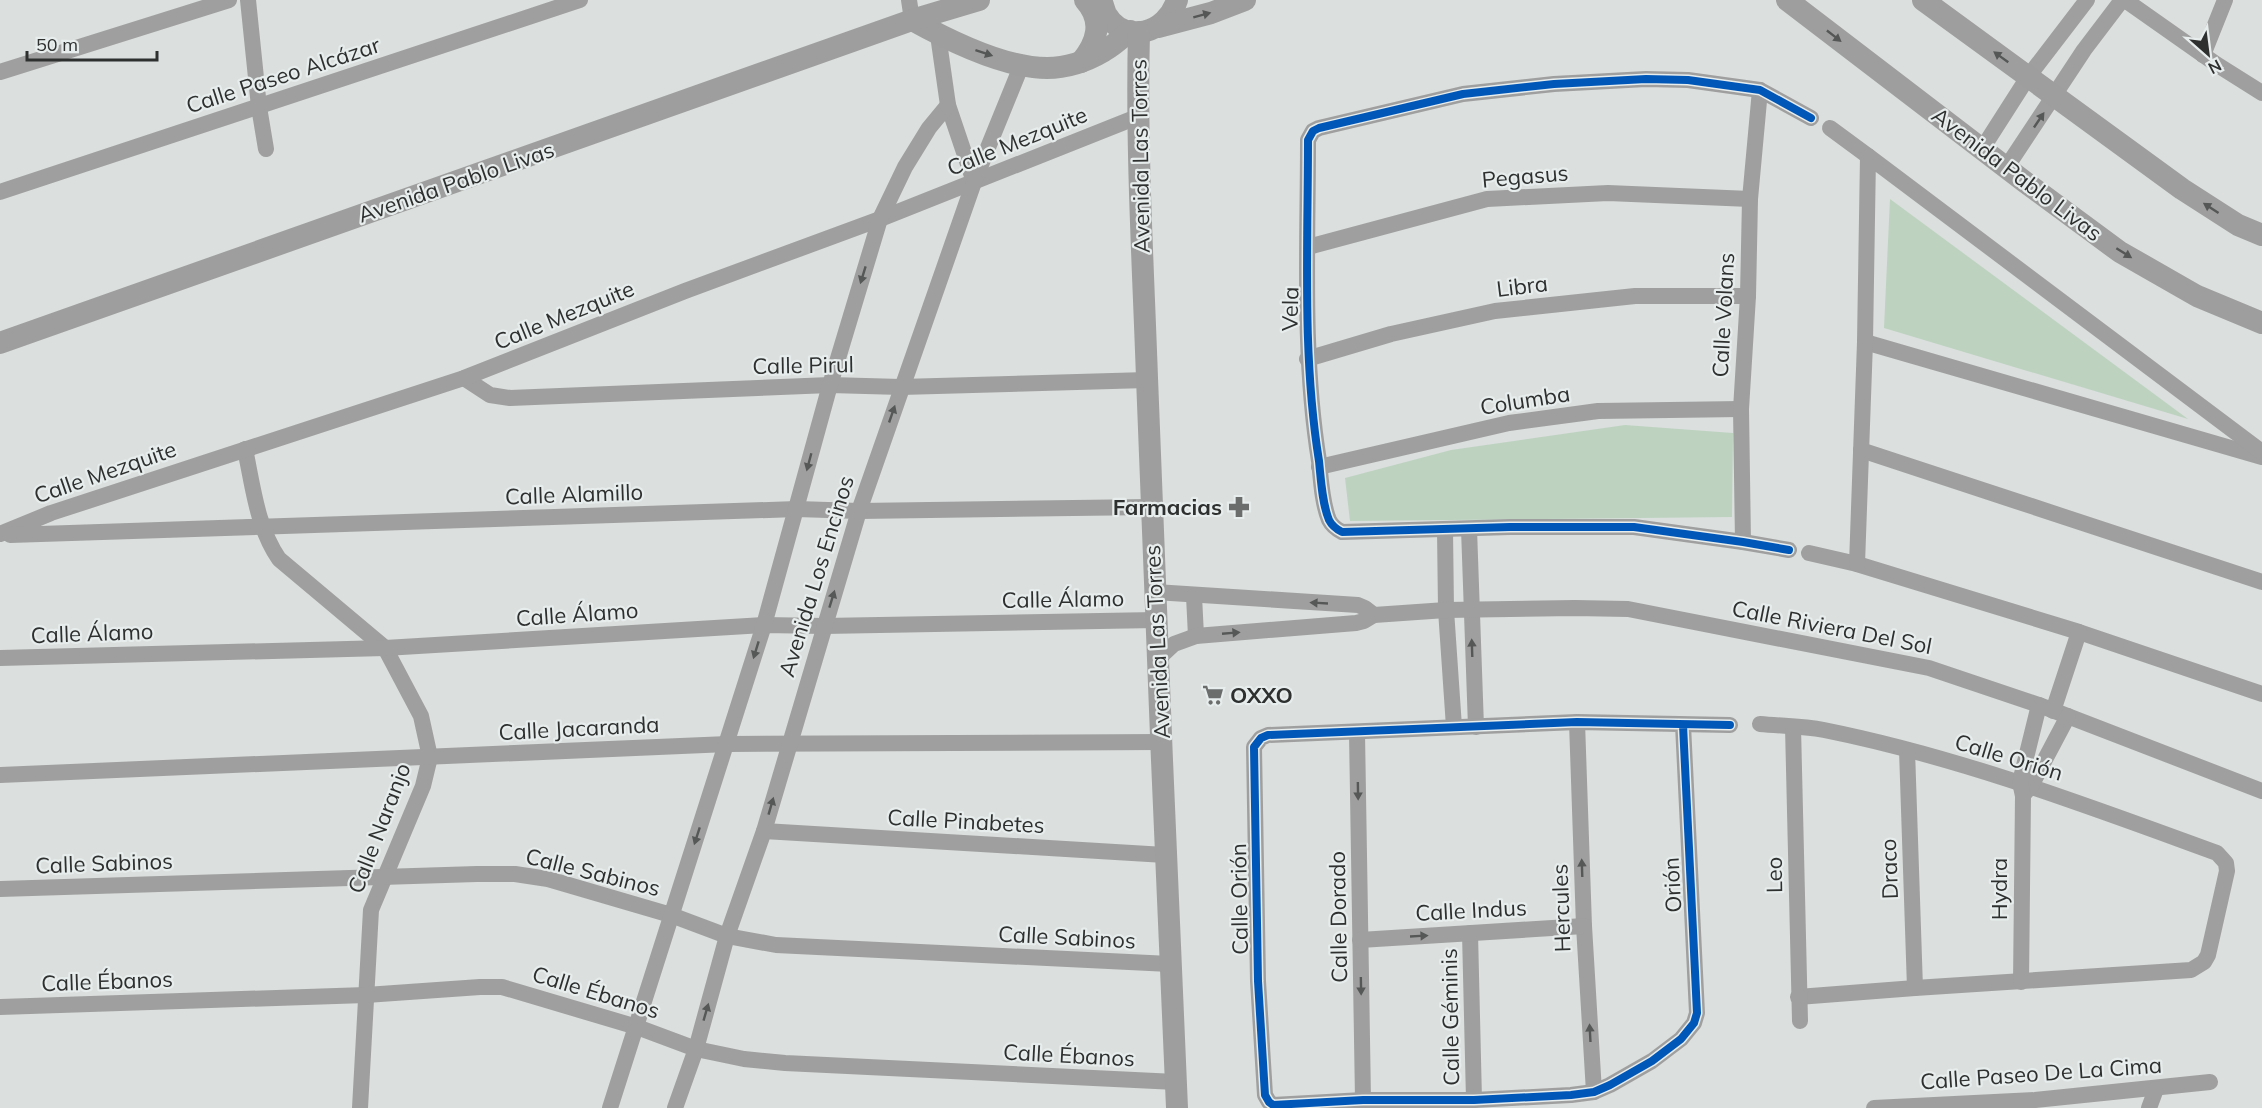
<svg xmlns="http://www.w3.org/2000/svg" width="2262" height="1108" font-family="Mulish,sans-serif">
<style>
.green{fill:#bdd3c0}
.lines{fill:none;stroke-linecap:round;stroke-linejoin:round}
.street{stroke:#9f9f9f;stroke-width:16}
.secondary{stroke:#9e9e9e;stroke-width:22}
.cycleway-casing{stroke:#e7edec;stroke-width:11}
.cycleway{stroke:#0057b8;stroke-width:8}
.oneway{fill:#555656}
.oneway2{fill:#565757}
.labels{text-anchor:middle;stroke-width:4.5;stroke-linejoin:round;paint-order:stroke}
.street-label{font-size:22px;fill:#2e3030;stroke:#e7edec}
.poi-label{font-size:22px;font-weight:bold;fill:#2e3030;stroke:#e7edec;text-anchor:end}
</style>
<rect width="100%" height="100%" fill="#dbdfde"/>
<g class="green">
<path d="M1890,199L2188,419L1884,328Z"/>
<path d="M1625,425L1733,433L1732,517L1350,521L1345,478L1451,450Z"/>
</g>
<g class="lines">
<g class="street">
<path d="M248,0L259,107L266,149"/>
<path d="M909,0L912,20"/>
<path d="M2125,0L2216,64L2262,93"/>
<path d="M938,35L948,105L974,182"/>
<path d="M2203,55L2225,0"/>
<path d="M0,72L229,0"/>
<path d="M1830,128L1868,156"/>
<path d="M1982,149L2028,77L2087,0"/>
<path d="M2006,168L2084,50L2122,0"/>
<path d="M0,192L580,0"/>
<path d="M1308,247L1487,199L1608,193L1750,199"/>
<path d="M1865,342L2262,457"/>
<path d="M1307,359L1391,334L1495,311L1635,296H1748"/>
<path d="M464,378L490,395L510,398L830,385L901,387L1147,380"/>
<path d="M245,449C253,487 257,527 279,559L385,648L421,716L430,757L423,786L371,910L360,1108"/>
<path d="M1861,450L2262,582"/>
<path d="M1319,467L1509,423L1598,411L1741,409"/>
<path d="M1469,529L1476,727"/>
<path d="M1445,530L1446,610L1454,727"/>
<path d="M0,534L51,513L464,378L685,291L880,219L1137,117"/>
<path d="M10,535L797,509L859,511L1150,507"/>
<path d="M1743,542L1741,409L1748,296L1750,199L1760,90"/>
<path d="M1789,550L1743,542L1634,527H1510L1342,532C1336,529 1332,526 1329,520C1322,503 1321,480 1319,461C1302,355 1308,247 1308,140L1313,131L1319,128L1463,94L1554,84L1646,79L1688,80L1760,90L1811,118"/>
<path d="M1809,553L1857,564L2079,632L2262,694"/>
<path d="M1857,564L1865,342L1868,156L2262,452"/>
<path d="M1155,592L1358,605L1365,608L1374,615"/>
<path d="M1194,596L1196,636"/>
<path d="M0,658L385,648L764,625L824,626L1156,620"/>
<path d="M1159,658L1174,644L1196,636L1356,623L1364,621L1374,615L1446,610L1575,608L1628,609L1929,668L2039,705L2262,791"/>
<path d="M2053,711L2079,632"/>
<path d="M1577,722L1584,926L1594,1092"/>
<path d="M1760,724C1781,726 1803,726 1824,730C1959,757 2088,806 2217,853L2226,863L2227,871L2208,955L2204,962L2191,970L1915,988L1798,997"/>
<path d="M1683,725L1697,1013L1694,1023L1681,1039L1652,1061L1610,1085L1594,1092L1571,1095L1474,1100H1363L1273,1105L1269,1102L1265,1095L1258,981L1254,747L1261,738L1268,735L1577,722L1730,725"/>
<path d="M1793,727L1800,1021"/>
<path d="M1357,733L1363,1100"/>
<path d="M1907,750L1915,988"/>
<path d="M0,775L728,744L1161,742"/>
<path d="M2024,794L2031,786L2068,716"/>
<path d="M764,831L1165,855"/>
<path d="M0,889L477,874H515L548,879L671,915L727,936L776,945L1170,964"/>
<path d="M1470,933L1474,1100"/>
<path d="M1360,940L1584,926"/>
<path d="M2021,982L2023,796L2020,782L2039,705"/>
<path d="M0,1007L366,995L480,987H502L637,1027L696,1049L744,1059L785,1063L1176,1082"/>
<path d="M610,1108L764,625L830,385L880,219L905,167L929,128L948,105"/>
<path d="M675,1108L696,1049L727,936L764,831L859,511L974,182L1022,64"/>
<path d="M1874,1108L2035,1100L2210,1082"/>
<path d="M2149,1108L2156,1089"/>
</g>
<g class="secondary">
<path d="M1101,0C1103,4 1104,10 1106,14C1125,46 1167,33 1177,0"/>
<path d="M1787,0L2025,182L2120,252L2197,296L2262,323"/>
<path d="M1923,0L2182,189L2238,225L2262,235"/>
<path d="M912,20C948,40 1005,68 1047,68C1067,68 1087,61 1104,51C1113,46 1122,38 1130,31"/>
<path d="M1158,27L1211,13L1245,0"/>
<path d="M1139,32C1136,148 1143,263 1147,378C1155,621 1167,865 1177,1108"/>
<path d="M1081,62C1097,43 1104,21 1085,0"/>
<path d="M0,343L912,20L979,0"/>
</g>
<defs>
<g id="cycleway">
<path d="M1789,550L1743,542L1634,527H1510L1342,532C1336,529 1332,526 1329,520C1322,503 1321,480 1319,461C1302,355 1308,247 1308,140L1313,131L1319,128L1463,94L1554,84L1646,79L1688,80L1760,90L1811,118"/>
<path d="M1683,725L1697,1013L1694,1023L1681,1039L1652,1061L1610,1085L1594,1092L1571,1095L1474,1100H1363L1273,1105L1269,1102L1265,1095L1258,981L1254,747L1261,738L1268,735L1577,722L1730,725"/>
</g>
</defs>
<use href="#cycleway" class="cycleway-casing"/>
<use href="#cycleway" class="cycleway"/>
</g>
<defs><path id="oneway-solid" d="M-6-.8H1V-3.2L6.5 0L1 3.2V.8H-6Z" transform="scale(1.5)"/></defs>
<g class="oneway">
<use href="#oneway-solid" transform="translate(1202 15) rotate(-15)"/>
<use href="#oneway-solid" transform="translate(1834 36) rotate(38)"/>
<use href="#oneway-solid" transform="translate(984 53) rotate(18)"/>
<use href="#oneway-solid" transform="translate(2001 57) rotate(-144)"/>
<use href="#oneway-solid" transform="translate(2211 208) rotate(-147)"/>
<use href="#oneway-solid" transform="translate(2124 253) rotate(32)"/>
</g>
<g class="oneway2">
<use href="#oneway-solid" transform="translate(2039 120) rotate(-56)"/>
<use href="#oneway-solid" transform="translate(863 275) rotate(107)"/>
<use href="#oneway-solid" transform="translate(892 414) rotate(-71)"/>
<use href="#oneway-solid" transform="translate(809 462) rotate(105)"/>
<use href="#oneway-solid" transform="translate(832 599) rotate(-73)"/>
<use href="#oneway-solid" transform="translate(1319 603) rotate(-177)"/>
<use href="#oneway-solid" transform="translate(1231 633) rotate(-5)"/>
<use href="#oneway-solid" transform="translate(1472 648) rotate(-92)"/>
<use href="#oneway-solid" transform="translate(756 650) rotate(107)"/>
<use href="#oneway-solid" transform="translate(1358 791) rotate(89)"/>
<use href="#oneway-solid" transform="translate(771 806) rotate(-74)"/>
<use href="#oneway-solid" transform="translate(697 836) rotate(108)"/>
<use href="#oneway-solid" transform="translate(1582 868) rotate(-92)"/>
<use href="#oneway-solid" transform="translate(1419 936) rotate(-3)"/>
<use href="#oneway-solid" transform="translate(1361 986) rotate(89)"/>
<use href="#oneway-solid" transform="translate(706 1012) rotate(-74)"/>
<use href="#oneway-solid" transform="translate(1590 1033) rotate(-93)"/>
</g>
<defs>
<symbol id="pharmacy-bare" viewBox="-9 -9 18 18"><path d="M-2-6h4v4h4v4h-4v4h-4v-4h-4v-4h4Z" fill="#6b6d6d" stroke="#e7edec" stroke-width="2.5" paint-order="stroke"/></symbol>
<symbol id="supermarket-bare" viewBox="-9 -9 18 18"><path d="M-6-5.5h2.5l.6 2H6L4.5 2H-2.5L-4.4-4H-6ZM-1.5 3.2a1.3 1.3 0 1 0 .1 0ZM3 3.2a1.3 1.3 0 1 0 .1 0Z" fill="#6b6d6d" stroke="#e7edec" stroke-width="2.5" paint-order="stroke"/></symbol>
</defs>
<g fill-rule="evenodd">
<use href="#pharmacy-bare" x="1224" y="492" width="30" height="30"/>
<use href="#supermarket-bare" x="1198" y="680" width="30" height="30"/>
</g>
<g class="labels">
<g class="street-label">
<text transform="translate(283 75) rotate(-18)" y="8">Calle Paseo Alcázar</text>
<text transform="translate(1017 141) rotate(-22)" y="8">Calle Mezquite</text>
<text transform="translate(1140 156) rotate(-91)" y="8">Avenida Las Torres</text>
<text transform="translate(2017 174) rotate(37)" y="8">Avenida Pablo Livas</text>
<text transform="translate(1525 176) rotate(-5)" y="8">Pegasus</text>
<text transform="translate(456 182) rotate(-19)" y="8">Avenida Pablo Livas</text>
<text transform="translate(1522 286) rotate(-7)" y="8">Libra</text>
<text transform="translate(1290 309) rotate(-89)" y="8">Vela</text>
<text transform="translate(564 315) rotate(-22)" y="8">Calle Mezquite</text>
<text transform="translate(1723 315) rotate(-87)" y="8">Calle Volans</text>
<text transform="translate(803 365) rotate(-1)" y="8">Calle Pirul</text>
<text transform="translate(1525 400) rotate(-9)" y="8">Columba</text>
<text transform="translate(105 472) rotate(-19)" y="8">Calle Mezquite</text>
<text transform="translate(574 494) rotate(-2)" y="8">Calle Alamillo</text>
<text transform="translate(816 576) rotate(-73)" y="8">Avenida Los Encinos</text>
<text transform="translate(1063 599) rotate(-1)" y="8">Calle Álamo</text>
<text transform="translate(577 614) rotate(-4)" y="8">Calle Álamo</text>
<text transform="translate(1832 627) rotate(11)" y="8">Calle Riviera Del Sol</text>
<text transform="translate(92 633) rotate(-2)" y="8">Calle Álamo</text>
<text transform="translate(1157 642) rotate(-93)" y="8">Avenida Las Torres</text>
<text transform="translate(579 728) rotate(-3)" y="8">Calle Jacaranda</text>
<text transform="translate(2009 757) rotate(17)" y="8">Calle Orión</text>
<text transform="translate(966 821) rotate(3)" y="8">Calle Pinabetes</text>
<text transform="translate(379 828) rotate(-69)" y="8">Calle Naranjo</text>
<text transform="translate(104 863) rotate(-2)" y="8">Calle Sabinos</text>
<text transform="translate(1889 869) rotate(-92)" y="8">Draco</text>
<text transform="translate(593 872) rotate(14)" y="8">Calle Sabinos</text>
<text transform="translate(1774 875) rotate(-91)" y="8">Leo</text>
<text transform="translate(1672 885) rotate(-93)" y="8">Orión</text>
<text transform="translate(1999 889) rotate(-90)" y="8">Hydra</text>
<text transform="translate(1239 899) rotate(-91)" y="8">Calle Orión</text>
<text transform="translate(1561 908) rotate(-92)" y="8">Hercules</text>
<text transform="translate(1471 910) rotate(-3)" y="8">Calle Indus</text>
<text transform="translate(1338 917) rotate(-91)" y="8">Calle Dorado</text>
<text transform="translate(1067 937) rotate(3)" y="8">Calle Sabinos</text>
<text transform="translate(107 981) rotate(-2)" y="8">Calle Ébanos</text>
<text transform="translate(596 992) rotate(17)" y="8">Calle Ébanos</text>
<text transform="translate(1450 1017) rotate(-91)" y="8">Calle Géminis</text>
<text transform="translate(1069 1055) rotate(3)" y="8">Calle Ébanos</text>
<text transform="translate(2041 1073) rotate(-4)" y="8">Calle Paseo De La Cima</text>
</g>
<g class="poi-label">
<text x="1222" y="515">Farmacias</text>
<text x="1230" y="703" text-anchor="start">OXXO</text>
</g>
</g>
<g transform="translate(2208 54) rotate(152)" stroke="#e7edec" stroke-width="4.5" paint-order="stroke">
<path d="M0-4.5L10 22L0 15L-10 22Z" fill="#2e3030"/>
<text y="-9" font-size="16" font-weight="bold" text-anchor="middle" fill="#2e3030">N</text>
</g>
<path d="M27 51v9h130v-9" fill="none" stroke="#2e3030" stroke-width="3"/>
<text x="36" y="51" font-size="18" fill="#2e3030" stroke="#e7edec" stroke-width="4.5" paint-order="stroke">50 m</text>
</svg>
